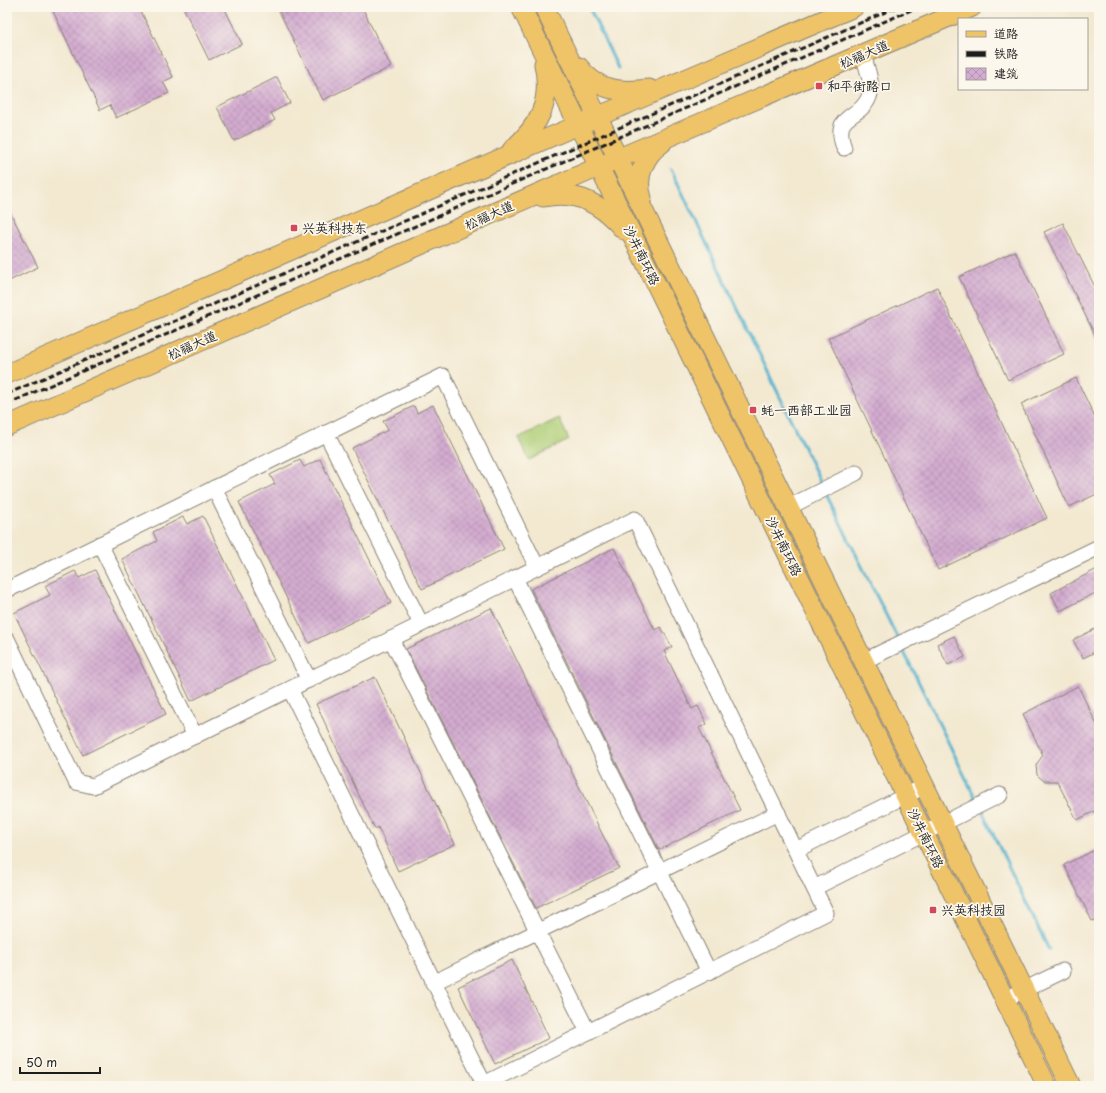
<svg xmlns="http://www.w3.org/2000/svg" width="1106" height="1093" font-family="'Playpen Sans','LXGW WenKai TC',sans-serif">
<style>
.pitch{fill:#aece76;stroke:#657549}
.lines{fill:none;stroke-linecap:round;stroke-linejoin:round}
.stream{stroke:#4fb1ce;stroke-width:3}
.building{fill:url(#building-cross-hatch)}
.minor-casing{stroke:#888276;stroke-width:17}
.major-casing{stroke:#888276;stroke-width:21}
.minor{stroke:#fff;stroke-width:15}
.major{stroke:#efc469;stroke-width:19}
.rail{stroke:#1c1c1c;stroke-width:3;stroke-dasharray:6 3;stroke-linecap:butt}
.poi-dot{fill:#d1495b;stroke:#fbf7ec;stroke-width:1.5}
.labels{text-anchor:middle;stroke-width:3.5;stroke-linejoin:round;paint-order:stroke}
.street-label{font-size:13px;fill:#1c1c1c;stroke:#fbf7ec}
.poi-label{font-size:13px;fill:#1c1c1c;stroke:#fbf7ec;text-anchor:start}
</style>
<defs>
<pattern id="building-cross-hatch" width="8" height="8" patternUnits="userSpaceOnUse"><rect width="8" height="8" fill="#d3acd0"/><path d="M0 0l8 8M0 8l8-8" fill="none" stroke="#b593b2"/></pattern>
</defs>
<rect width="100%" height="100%" fill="#fbf7ec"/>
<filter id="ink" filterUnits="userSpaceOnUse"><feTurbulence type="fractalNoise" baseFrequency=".025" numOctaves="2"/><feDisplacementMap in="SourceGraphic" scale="8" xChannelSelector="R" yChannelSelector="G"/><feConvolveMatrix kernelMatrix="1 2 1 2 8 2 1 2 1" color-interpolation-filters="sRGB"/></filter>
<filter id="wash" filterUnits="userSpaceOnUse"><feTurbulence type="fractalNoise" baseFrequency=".012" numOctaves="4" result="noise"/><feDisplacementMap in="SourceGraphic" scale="16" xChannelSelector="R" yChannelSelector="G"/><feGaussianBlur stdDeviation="0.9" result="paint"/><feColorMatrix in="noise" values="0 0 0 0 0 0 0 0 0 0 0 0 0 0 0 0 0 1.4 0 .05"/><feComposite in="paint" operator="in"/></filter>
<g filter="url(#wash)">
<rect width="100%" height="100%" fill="#f3e9d1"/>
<path class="pitch" d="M559,418L569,440L529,460L518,438Z"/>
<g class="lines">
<g class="stream">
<path d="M589,7L618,68"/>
<path d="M671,169L822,485"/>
<path d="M826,494L898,639"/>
<path d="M902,648L977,801"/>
<path d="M981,809L1049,950"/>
</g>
</g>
<g id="blocks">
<g class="building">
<path d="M51,7H139L173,77L163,82L169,93L116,118L110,105L100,110Z"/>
<path d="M183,7H224L242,44L209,60Z"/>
<path d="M277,7H362L391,67L323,100Z"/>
<path d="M277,77L290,103L271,113L275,120L234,141L217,107Z"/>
<path d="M7,206L38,267L7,282Z"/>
<path d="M1063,223L1099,295V343L1044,232Z"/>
<path d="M1015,251L1064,354L1008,380L959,277Z"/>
<path d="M937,287L1047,518L938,570L828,338Z"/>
<path d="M1076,378L1099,426V493L1069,507L1021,404Z"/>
<path d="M433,405L504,549L422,589L352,448L388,430L383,421L414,406L417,413Z"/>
<path d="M320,459L391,603L309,643L239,502L275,484L270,475L300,460L304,467Z"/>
<path d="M203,516L274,660L191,701L122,559L157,541L153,532L183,517L187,524Z"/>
<path d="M614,548L655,630L661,627L672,647L664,651L692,709L698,706L707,724L699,728L740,810L659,850L531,589Z"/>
<path d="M1099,568V591L1060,611L1051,593Z"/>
<path d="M95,570L166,714L83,755L14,613L50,595L45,586L75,571L79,578Z"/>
<path d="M491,608L619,868L536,908L406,649Z"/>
<path d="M1099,627V650L1083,658L1073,640Z"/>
<path d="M954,636L965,657L948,665L937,644Z"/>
<path d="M375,677L455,844L398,871L378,827L375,829L316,704Z"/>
<path d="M1078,686L1099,729V809L1077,820L1057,781H1044L1037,775L1036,765L1043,755L1023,714Z"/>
<path d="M1099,848V918L1092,921L1064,865Z"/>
<path d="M512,960L549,1038L495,1064L458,987Z"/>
</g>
</g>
</g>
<g filter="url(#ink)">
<use href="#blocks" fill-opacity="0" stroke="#888276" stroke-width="1"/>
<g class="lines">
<defs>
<g id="minor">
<path d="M844,148C831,112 860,120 869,97C874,84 866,67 863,54"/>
<path d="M326,433L421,624"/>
<path d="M214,488L309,680"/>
<path d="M789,507L856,473"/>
<path d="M100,544L195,736"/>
<path d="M515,578L709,972"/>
<path d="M7,590L443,376L537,567"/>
<path d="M7,639L76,782L93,786L635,519L826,913L484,1084L290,689"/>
<path d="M391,639L588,1032"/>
<path d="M864,661L1099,547"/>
<path d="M796,850L925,786"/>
<path d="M814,888L1000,795"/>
<path d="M433,983L778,813"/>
<path d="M1005,999L1063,971"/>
</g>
<g id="major">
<path d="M521,7L1047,1086"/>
<path d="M544,7L1071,1086"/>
<path d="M579,67C597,91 621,93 649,89"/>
<path d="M512,150C540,125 552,101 544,64"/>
<path d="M543,197C577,190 602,204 624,230"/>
<path d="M642,198C635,178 644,155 662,143"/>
<path d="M7,374L578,125L854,7"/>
<path d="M7,426L619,158L972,7"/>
</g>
</defs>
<use href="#minor" class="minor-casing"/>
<use href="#major" class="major-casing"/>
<use href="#minor" class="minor"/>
<use href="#major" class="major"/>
<g class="rail">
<path d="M7,394L897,7"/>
<path d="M7,404L918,7"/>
</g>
</g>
</g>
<g class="poi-dot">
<rect x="815" y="82" width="8" height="8" rx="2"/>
<rect x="290" y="224" width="8" height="8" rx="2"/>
<rect x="749" y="406" width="8" height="8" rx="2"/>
<rect x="929" y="906" width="8" height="8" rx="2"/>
</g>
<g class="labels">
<g class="street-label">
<text transform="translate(864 54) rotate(-23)" y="5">松福大道</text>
<text transform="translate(489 215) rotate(-24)" y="5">松福大道</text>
<text transform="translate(642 255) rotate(64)" y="5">沙井南环路</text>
<text transform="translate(192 345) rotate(-24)" y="5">松福大道</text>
<text transform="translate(784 546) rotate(64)" y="5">沙井南环路</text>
<text transform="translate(926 838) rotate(64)" y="5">沙井南环路</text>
</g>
<g class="poi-label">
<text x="827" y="91">和平街路口</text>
<text x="302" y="233">兴英科技东</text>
<text x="761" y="415">蚝一西部工业园</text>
<text x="941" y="915">兴英科技园</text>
</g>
</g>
<rect width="1106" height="1093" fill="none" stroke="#fbf7ec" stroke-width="24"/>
<rect x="958" y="18" width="130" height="72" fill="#fbf7ec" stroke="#a29f99"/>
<rect x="966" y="31" width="20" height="6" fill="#efc469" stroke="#a29f99"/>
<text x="994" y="38" font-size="12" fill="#1c1c1c">道路</text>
<rect x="966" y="51" width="20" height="6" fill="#1c1c1c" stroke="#a29f99"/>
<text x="994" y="58" font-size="12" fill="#1c1c1c">铁路</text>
<rect x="966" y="68" width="20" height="12" fill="url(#building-cross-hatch)" stroke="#a29f99"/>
<text x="994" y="78" font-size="12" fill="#1c1c1c">建筑</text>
<path d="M20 1067v6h80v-6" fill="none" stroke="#1c1c1c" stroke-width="2"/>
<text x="26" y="1067" font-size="12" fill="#1c1c1c" stroke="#fbf7ec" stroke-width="3" paint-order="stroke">50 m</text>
</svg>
